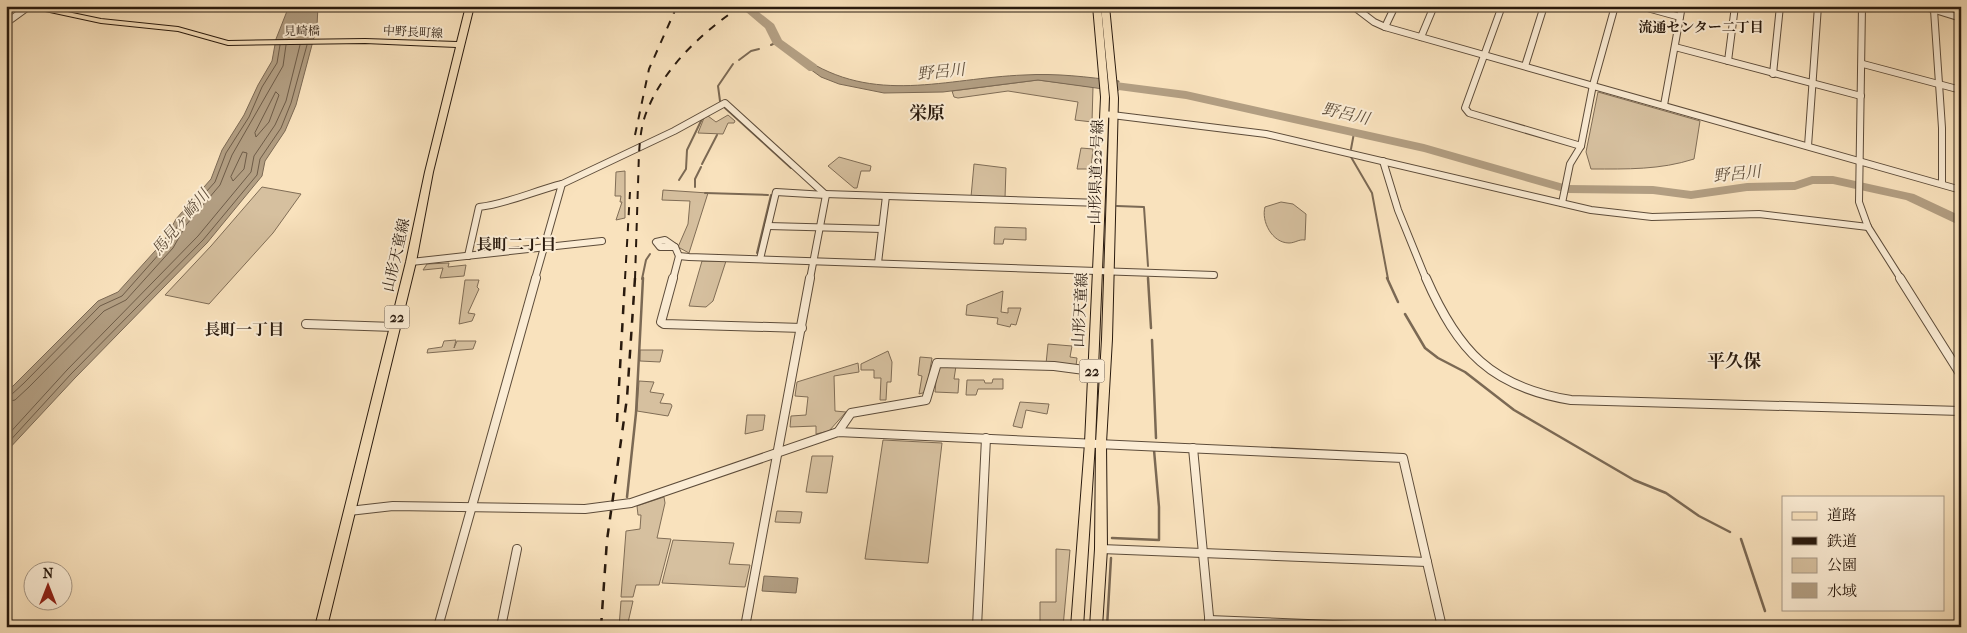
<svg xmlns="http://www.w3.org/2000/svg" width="1967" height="633" font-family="'IM FELL French Canon','Noto Serif JP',serif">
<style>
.green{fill:#d6c09f;stroke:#806d56}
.water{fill:#b29e82;stroke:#7b6954}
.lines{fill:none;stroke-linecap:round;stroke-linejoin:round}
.shore{stroke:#6e5c48;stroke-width:1}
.stream-far1{stroke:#7b6954;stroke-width:2}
.stream{stroke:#7b6954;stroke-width:2.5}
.river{fill:#b29e82;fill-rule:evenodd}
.minor-far1-casing{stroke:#5d4c3a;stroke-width:8}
.minor-casing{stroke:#5d4c3a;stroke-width:10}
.major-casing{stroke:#291a0e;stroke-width:2}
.minor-far1{stroke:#fbecd4;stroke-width:6}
.minor{stroke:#fbecd4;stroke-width:8}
.major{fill:#f9e2bd;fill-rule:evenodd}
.rail-far1{stroke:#291a0e;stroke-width:2;stroke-dasharray:8 8;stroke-linecap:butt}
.rail{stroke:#291a0e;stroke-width:2.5;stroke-dasharray:9 9;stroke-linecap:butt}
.labels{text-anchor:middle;stroke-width:4;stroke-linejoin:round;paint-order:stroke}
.far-street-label{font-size:12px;fill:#291a0e;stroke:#fbecd4}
.far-neighbourhood-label{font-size:14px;font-weight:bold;fill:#291a0e;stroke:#fbecd4}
.shield{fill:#fbecd4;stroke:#685949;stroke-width:1}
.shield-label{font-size:14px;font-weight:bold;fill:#291a0e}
.street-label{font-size:15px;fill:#291a0e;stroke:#fbecd4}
.water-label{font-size:16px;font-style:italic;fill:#604f3c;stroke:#fbecd4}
.neighbourhood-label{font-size:16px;font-weight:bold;fill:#291a0e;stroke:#fbecd4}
.quarter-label{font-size:18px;font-weight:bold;fill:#291a0e;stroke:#fbecd4}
</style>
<rect width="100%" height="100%" fill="#f9e2bd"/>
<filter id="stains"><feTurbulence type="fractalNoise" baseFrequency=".004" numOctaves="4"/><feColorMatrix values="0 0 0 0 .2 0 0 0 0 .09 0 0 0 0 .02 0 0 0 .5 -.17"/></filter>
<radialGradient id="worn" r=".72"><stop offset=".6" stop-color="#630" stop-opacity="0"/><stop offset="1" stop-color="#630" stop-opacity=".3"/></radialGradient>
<g class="green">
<path d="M1038,80L1093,87L1092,122L1075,120L1078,102L1008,91L958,98L954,97L952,91Z"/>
<path d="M1598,92L1700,121L1694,159C1660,170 1627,169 1591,169L1586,152Z"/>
<path d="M728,115L735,121L734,123H728L723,134L698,133L704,118L708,116L716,122Z"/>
<path d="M1081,148L1093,149L1091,169H1077Z"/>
<path d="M839,157L871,166L870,171H861L857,188H854L828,166Z"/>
<path d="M974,164L1006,168L1005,198L971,197Z"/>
<path d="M625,171V218L616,220L622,202H620L621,196H615L616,172Z"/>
<path d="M262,187L301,194L273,233L209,304L165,295L211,246Z"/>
<path d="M663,190L708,193L689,253L678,247L688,224L690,201L662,200Z"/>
<path d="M1281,202L1293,204L1306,214L1305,240C1299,239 1295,243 1289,243C1272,243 1261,221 1265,207Z"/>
<path d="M995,227L1026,228V240L1004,239L1003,244H994Z"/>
<path d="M702,261H726L713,301L706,307L689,306Z"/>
<path d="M449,263L448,267L466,265L464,276L440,278L443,268L423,270L427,264Z"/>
<path d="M465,280H479L477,287L479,289L468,313L475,314L472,321L459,324Z"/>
<path d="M1003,291L1001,312L1008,313V308H1021L1016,325L1011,324L1010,327L997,324L998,318L966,315L967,305Z"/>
<path d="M456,340L454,348L457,341H476L473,349L427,353L428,349L442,347L444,341Z"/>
<path d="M1048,344L1072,346L1070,357L1077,358L1076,366L1046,364Z"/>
<path d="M640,350H663L660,362L640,361Z"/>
<path d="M888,351L892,362L891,382H887L886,400H880L881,378H874V370H861V364Z"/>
<path d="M920,357L932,358L926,392L919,394L922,376L918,375Z"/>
<path d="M858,363L859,372L834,376L835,411L846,412L829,431L816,434V426L790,427L791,416L806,415L808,397L795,396L797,382Z"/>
<path d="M943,366H956L954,379H959L958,393L935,392L937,369Z"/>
<path d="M993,379H1003V389H978L976,395H966L967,380H984L985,383H992Z"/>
<path d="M639,381L654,382L650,392L664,394L660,403L671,404L672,406L668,416L637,411Z"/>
<path d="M1020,402L1049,404L1047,414L1026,410L1022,428L1013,426Z"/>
<path d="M747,415H765L763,430L745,434Z"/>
<path d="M883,440L942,443L928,563L865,559Z"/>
<path d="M812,456H833L827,493L806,492Z"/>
<path d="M664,497L665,503L657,538L671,539L659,585H636L633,597H621L626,531L640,529L641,515H638L637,506Z"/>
<path d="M777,511L802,512L800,523L775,522Z"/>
<path d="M673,540L734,543L729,564L750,565L745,587L662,583Z"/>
<path d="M1056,549L1070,550L1063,627H1040V602H1056Z"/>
<path d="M621,601H633L627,627H619Z"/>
</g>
<g class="water">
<path d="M289,6H318L317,26L296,105L285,131L265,161L262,176L207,243L75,378L6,452V393L98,301L118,292L164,241L176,219L211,179L222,150L244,115L258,85L272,61L276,39Z"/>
<path d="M802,57C874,106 946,78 1024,75C1056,73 1088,77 1119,81L1118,91L1038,80L943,92L884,93L839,84L821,77L796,59Z"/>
<path d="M764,576L798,578L796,593L762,591Z"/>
</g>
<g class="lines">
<g class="shore">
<path d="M276,92L279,95L269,122L256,137L255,133Z"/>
<path d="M243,152L247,153L244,169L233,181L231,177Z"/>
<path d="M6,396L11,395L24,383L100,306L122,296L168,244L180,221L215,182L226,153L249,117L262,87L277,63L280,45"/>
<path d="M6,402L15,400L29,387L104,311L126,300L173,248L186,225L220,185L232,155L283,66L286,45"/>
<path d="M6,437L67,370L198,236L251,172L254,156L275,125L286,101L300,45"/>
<path d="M6,445L71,374L203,240L257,175L260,159L281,128L291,103L307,45"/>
</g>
<g class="stream-far1">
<path d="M771,45L777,42"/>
<path d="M739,60L751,51L759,49"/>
<path d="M720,101L718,86L733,64"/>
<path d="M725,108L791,168"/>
<path d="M1351,149L1354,133"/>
<path d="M1351,157L1372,193L1388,279"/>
<path d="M702,164L717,135"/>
<path d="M679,180L686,169L687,150L702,119"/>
<path d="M695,187V179L701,167"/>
<path d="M705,193L768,195"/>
<path d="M1117,206L1144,207L1148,266"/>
<path d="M757,253L771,195"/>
<path d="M642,279L646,260L650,254"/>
</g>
<g class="stream">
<path d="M1148,278L1151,328"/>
<path d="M1387,278L1398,302"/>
<path d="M1405,314L1425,348L1438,358L1465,372L1514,410L1634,480L1666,493L1699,516L1730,532"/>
<path d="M1152,340L1156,438"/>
<path d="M627,497L636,413L643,278"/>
<path d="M1112,538L1159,540V507L1154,450"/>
<path d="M1741,539L1765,611"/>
<path d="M1107,627L1111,558"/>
</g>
<g class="river">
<path d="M739,6H751L774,24L782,40L817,65V71H809L773,44L765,28Z"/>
<path d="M1100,80L1186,91L1424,144L1567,185L1653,186L1691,191L1747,183L1794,182L1812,176H1833L1914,194L1961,216V226L1906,200L1833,184H1813L1795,190L1747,191L1691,199L1653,194L1567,193L1424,152L1186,99L1096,87V81Z"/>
</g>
<defs>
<g id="minor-far1">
<path d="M1353,6L1374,22L1385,27L1961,190"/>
<path d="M1502,6L1465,108L1469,113L1581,146"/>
<path d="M1640,6L1680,17"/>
<path d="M1862,6L1859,202L1868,227L1901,279"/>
<path d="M1922,6L1961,18"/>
<path d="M1934,10L1942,128V184"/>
<path d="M6,23L28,7"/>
<path d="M1385,27L1395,6"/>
<path d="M1421,37L1434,6"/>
<path d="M1675,47L1861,96"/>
<path d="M1728,61L1735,6"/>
<path d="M1863,64L1961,90"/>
<path d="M1525,66L1544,6"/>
<path d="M1773,74L1780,6"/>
<path d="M1664,105L1682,6"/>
<path d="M1104,114L1266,134L1591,210L1652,217L1759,214L1868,227"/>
<path d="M1808,146L1818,6"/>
<path d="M1383,161L1398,210L1426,279"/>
<path d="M825,194L1101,203"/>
<path d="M1562,203L1570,164L1581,146L1593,85L1615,6"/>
<path d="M768,226L882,229"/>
<path d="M665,240L675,247H660L656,242Z"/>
<path d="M675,247L679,256L689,257L1214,275"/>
<path d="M468,256L479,207C507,204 534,191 562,184"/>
<path d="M760,259L776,192L826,195"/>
<path d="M411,262L602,241"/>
<path d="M878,263L886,196"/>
<path d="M535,279L562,184L674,131L725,103L826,195L810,279"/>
<path d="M673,279L679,256"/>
</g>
<g id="minor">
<path d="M673,278L661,322L664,324L802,328"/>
<path d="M1426,278C1458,351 1491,387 1571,400L1961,411"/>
<path d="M1900,278L1961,375"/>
<path d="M306,324L394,327"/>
<path d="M838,432L851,413L926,400L937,363L1054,366L1092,371"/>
<path d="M1193,448L1210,627"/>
<path d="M349,511L393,506L585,509L631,503L838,432L1403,458L1442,627"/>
<path d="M1101,549L1427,562"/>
<path d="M1209,620L1383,627"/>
<path d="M438,627L536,278"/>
<path d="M501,627L517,549"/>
<path d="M745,627L810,278"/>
<path d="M977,627L986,438"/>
</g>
<g id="major">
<path d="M22,6H39L101,19L178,27L228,41L365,39L457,42L466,6H474L433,172L416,262L327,627H315L406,262L425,172L456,47L365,43L228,45L178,31L101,23Z"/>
<path d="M1093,6H1101L1109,97L1095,443L1083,627H1071L1085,443L1101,97Z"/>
<path d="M1101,6H1109L1118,98L1112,339L1106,443L1107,549L1102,627H1090L1095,549L1096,443L1102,339L1110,98Z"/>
</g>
</defs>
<use href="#minor-far1" class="minor-far1-casing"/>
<use href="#minor" class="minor-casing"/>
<use href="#major" class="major-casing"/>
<use href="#minor-far1" class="minor-far1"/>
<use href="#minor" class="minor"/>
<use href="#major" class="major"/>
<g class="rail-far1">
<path d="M635,135L649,69L677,6"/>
<path d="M625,279L630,192"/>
<path d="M635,279C636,248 637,216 638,184C639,163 638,137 645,116C662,69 701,33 741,6"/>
</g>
<g class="rail">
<path d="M617,422L625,278"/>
<path d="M601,627L607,540L627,398L635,278"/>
</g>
</g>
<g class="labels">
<g class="far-street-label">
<text transform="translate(302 31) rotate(-1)" y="4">見崎橋</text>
<text transform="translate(413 32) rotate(3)" y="4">中野長町線</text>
</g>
<g class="far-neighbourhood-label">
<text x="1701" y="32">流通センター二丁目</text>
</g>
<g class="shield">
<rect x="384.5" y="305.5" width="25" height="23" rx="4"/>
<rect x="1079.5" y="359.5" width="25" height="23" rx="4"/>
</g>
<g class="shield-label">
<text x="397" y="322">22</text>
<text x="1092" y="376">22</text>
</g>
<g class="street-label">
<text transform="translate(1096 172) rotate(-88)" y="5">山形県道22号線</text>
<text transform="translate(396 255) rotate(-77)" y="5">山形天童線</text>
<text transform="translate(1080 310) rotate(-87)" y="5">山形天童線</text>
</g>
<g class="water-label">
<text transform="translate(941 71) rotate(-6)" y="6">野呂川</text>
<text transform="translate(1346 113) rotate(13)" y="6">野呂川</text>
<text transform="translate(1737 173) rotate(-6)" y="6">野呂川</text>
<text transform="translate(180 222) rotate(-50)" y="6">馬見ヶ崎川</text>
</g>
<g class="neighbourhood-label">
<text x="516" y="250">長町二丁目</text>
<text x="244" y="335">長町一丁目</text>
</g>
<g class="quarter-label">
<text x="927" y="119">栄原</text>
<text x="1734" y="367">平久保</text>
</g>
</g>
<rect width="1967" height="633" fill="none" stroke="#f9e2bd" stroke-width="25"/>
<rect x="8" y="8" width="1952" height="618" fill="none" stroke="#291a0e" stroke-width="2.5"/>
<rect x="12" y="12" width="1942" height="608" fill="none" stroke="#291a0e"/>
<rect x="1782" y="496" width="162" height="115" fill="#fbecd4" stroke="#a79885"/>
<rect x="1792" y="512" width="25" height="8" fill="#f9e2bd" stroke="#a79885"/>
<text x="1827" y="520" font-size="15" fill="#291a0e">道路</text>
<rect x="1792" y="537" width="25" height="8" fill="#291a0e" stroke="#a79885"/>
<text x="1827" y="546" font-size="15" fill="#291a0e">鉄道</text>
<rect x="1792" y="558" width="25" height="15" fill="#d6c09f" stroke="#a79885"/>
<text x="1827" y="570" font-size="15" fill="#291a0e">公園</text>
<rect x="1792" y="583" width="25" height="15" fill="#b29e82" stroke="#a79885"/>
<text x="1827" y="596" font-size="15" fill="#291a0e">水域</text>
<g transform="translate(48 586)"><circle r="24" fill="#fbecd4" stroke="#a79885"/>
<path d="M0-4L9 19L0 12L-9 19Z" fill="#8f2418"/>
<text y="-8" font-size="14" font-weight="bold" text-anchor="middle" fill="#291a0e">N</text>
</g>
<rect width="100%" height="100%" filter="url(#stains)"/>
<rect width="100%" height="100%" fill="url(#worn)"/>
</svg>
